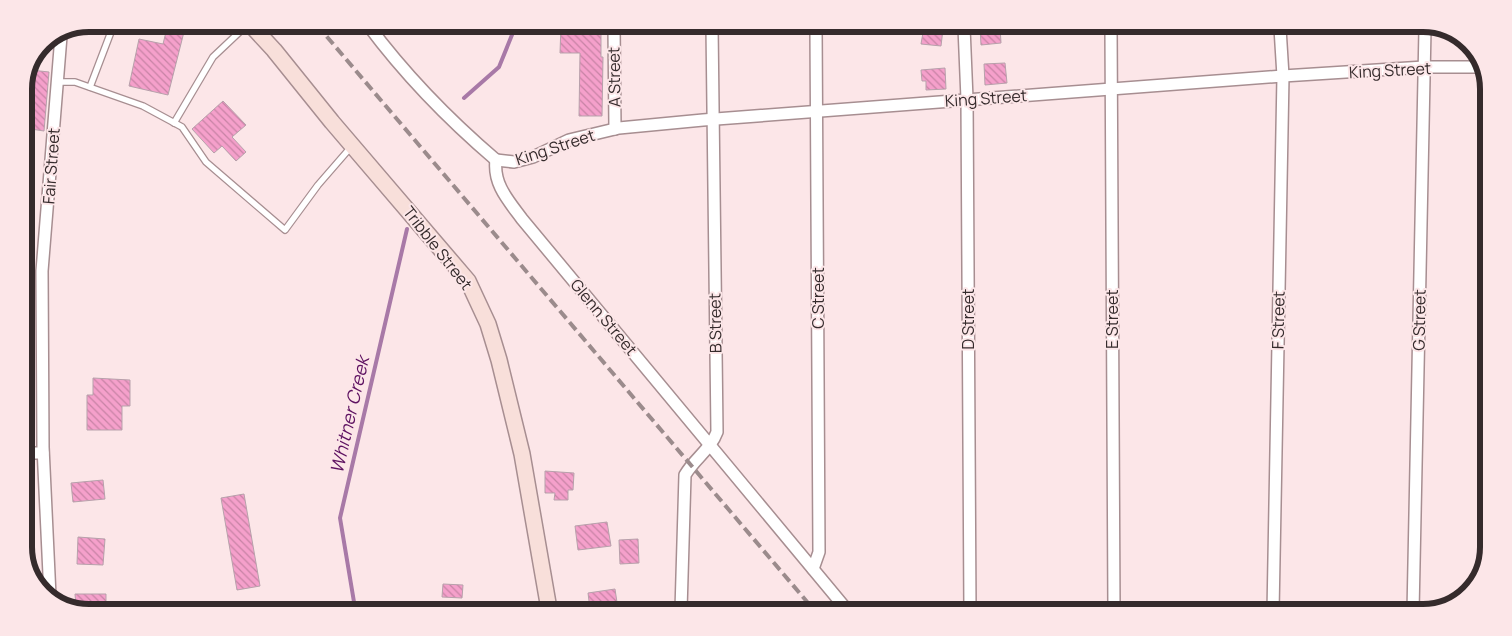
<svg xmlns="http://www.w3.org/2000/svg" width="1512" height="636" font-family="Manrope,sans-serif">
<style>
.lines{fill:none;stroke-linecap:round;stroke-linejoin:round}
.stream{stroke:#a879a7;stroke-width:4}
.building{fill:url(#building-back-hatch);stroke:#b7a1ab}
.lane-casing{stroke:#a78e91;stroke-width:8}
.street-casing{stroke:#a78e91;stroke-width:14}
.secondary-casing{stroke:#a78e91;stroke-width:18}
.lane{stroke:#fff;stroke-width:5.5}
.street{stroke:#fff;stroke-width:11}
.secondary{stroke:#f8dfda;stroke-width:15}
.rail{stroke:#9b8b8c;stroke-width:4;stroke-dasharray:10 5;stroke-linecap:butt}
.labels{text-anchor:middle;stroke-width:4;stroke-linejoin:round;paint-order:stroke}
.street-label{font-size:16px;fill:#352b2c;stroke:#fce6e8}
.water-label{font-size:18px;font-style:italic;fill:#5e1261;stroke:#fce6e8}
.rim{fill:none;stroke:#352b2c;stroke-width:6}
</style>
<defs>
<pattern id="building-back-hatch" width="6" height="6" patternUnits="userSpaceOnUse" patternTransform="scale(1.25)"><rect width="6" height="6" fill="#f5a0cb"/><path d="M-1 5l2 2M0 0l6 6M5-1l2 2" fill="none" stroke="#c783a5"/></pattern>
</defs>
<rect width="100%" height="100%" fill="#fce6e8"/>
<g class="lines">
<g class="stream">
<path d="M464,98L499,67L516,25"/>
<path d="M355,608L340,518L407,229"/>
</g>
</g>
<g class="building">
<path d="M168,24H186L168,95L129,86L139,39L163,44Z"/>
<path d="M561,25L601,26V57H603L602,116H579L580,53H560Z"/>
<path d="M924,27L943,29L941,46L921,44Z"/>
<path d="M980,27H1000L1001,43L981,45Z"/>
<path d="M1005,63L1007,83L985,85L984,64Z"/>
<path d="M945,68L946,89L926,90V81H922L921,70Z"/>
<path d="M31,70L49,72L44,131L24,128V86Z"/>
<path d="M223,101L246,125L232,137L246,152L236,161L222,146L214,153L192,129Z"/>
<path d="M93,378L130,380V406H122V430H87V395H93Z"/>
<path d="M545,471L574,473L573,490H568V500H554L555,493H545Z"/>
<path d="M103,480L105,499L73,502L71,483Z"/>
<path d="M244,494L260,586L237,590L221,498Z"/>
<path d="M607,522L611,546L578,550L575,526Z"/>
<path d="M78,537L105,539L103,565L77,564Z"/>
<path d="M638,539L639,563L620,564L619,540Z"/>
<path d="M443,584L463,585L462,598L442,597Z"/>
<path d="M615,589L618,609H590L588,593Z"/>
<path d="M75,594H106V607H76Z"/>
</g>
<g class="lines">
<defs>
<g id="lane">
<path d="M57,82H75L143,106L182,127L206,162L285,230L318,185L351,147"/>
<path d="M90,87L114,24"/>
<path d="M174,123L213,57L248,24"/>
</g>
<g id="street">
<path d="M368,25C406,76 448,119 496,160"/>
<path d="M614,26L615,129"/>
<path d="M964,27L967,99L970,611"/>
<path d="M1111,27L1114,611"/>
<path d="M496,160L514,162L533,157L569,140L619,128L703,120L1283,76L1424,67H1481"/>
<path d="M496,160C493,184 508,200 522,219L847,610"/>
<path d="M24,453H43"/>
<path d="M813,569L819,552L816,26"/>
<path d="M50,596L43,447L42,271L61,36"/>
<path d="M681,610L685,475C694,459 711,449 717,432L712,26"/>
<path d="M1273,612L1283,76L1280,28"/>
<path d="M1413,612L1425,29"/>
</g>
<path id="secondary" d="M250,24L274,50L332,122L468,281L488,324L499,360L522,454L549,609"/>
</defs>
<use href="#lane" class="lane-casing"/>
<use href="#street" class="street-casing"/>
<use href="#secondary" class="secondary-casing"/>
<use href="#lane" class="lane"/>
<use href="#street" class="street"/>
<use href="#secondary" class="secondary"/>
<path class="rail" d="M317,25L814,610"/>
</g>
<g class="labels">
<g class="street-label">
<text transform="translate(1390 70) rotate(-3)" y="6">King Street</text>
<text transform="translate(614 77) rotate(-91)" y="6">A Street</text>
<text transform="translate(986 98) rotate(-4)" y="6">King Street</text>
<text transform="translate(555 147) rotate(-18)" y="6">King Street</text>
<text transform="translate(51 166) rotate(-86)" y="6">Fair Street</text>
<text transform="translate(438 248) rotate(52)" y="6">Tribble Street</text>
<text transform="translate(818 298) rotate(-90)" y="6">C Street</text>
<text transform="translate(604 317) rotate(50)" y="6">Glenn Street</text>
<text transform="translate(968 319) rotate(-90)" y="6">D Street</text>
<text transform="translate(1112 319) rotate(-90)" y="6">E Street</text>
<text transform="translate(1278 320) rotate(-89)" y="6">F Street</text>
<text transform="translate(1419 320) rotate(-89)" y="6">G Street</text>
<text transform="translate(715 323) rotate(-91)" y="6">B Street</text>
</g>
<g class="water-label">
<text transform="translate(350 415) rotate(-77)" y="6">Whitner Creek</text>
</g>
</g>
<path d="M0 0H1512V636H0ZM89 32H1423A57 57 0 0 1 1480 89V547A57 57 0 0 1 1423 604H89A57 57 0 0 1 32 547V89A57 57 0 0 1 89 32Z" fill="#fce6e8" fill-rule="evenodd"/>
<path class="rim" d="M89 32H1423A57 57 0 0 1 1480 89V547A57 57 0 0 1 1423 604H89A57 57 0 0 1 32 547V89A57 57 0 0 1 89 32Z"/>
</svg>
